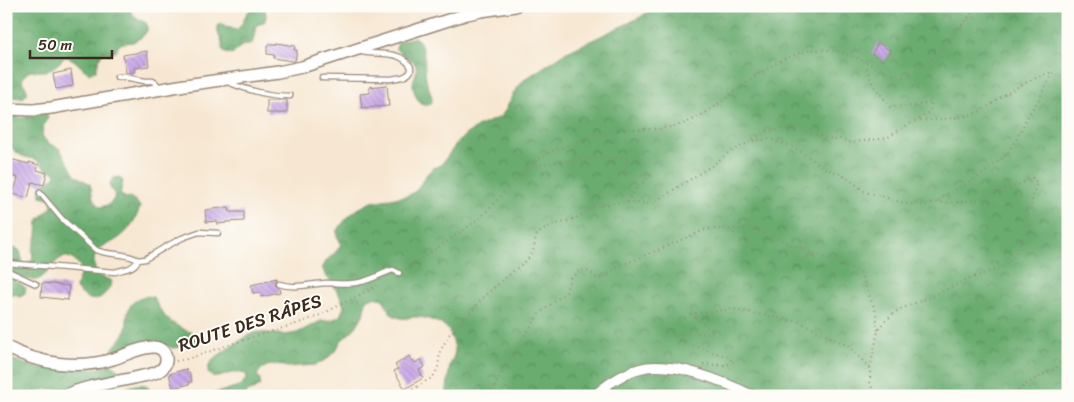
<svg xmlns="http://www.w3.org/2000/svg" width="1074" height="402" font-family="Sriracha,sans-serif">
<style>
.forest{fill:url(#forest-crowns);stroke:#526b46}
.building{fill:url(#building-back-hatch)}
.lines{fill:none;stroke-linecap:round;stroke-linejoin:round}
.service-casing{stroke:#998878;stroke-width:7}
.minor-casing{stroke:#998878;stroke-width:11}
.tertiary-casing{stroke:#998878;stroke-width:14}
.path{stroke:#998878;stroke-width:2;stroke-dasharray:1 4;stroke-linecap:butt}
.service{stroke:#fff;stroke-width:4.5}
.minor{stroke:#fff;stroke-width:9}
.tertiary{stroke:#fff;stroke-width:11}
.labels{text-anchor:middle;stroke-width:4;stroke-linejoin:round;paint-order:stroke}
.street-label{font-size:18px;fill:#3b2a1e;stroke:#fdfcf7}
</style>
<defs>
<pattern id="forest-crowns" width="20" height="18" patternUnits="userSpaceOnUse" patternTransform="scale(1.25)"><rect width="20" height="18" fill="#6aac6f"/><path d="M2 6a3 3 0 1 1 6 0M12 15a3 3 0 1 1 6 0" fill="none" stroke="#588c5b"/></pattern>
<pattern id="building-back-hatch" width="6" height="6" patternUnits="userSpaceOnUse" patternTransform="scale(1.25)"><rect width="6" height="6" fill="#c49fe7"/><path d="M-1 5l2 2M0 0l6 6M5-1l2 2" fill="none" stroke="#a082bb"/></pattern>
</defs>
<rect width="100%" height="100%" fill="#fdfcf7"/>
<filter id="ink" filterUnits="userSpaceOnUse"><feTurbulence type="fractalNoise" baseFrequency=".02" numOctaves="2"/><feDisplacementMap in="SourceGraphic" scale="10" xChannelSelector="R" yChannelSelector="G"/><feConvolveMatrix kernelMatrix="1 2 1 2 8 2 1 2 1" color-interpolation-filters="sRGB"/></filter>
<filter id="wash" filterUnits="userSpaceOnUse"><feTurbulence type="fractalNoise" baseFrequency=".0096" numOctaves="4" result="noise"/><feDisplacementMap in="SourceGraphic" scale="20" xChannelSelector="R" yChannelSelector="G"/><feGaussianBlur stdDeviation="1.12" result="paint"/><feColorMatrix in="noise" values="0 0 0 0 0 0 0 0 0 0 0 0 0 0 0 0 0 1.4 0 .05"/><feComposite in="paint" operator="in"/></filter>
<g filter="url(#wash)">
<rect width="100%" height="100%" fill="#f7e7d2"/>
<g class="forest">
<path d="M6,6H129C130,17 140,18 147,24V31L142,37L133,42L123,43L119,45L116,50L109,54L103,53L99,58L96,70L90,73C80,69 77,58 65,57C60,62 54,68 48,70C36,74 28,65 22,81C26,89 31,91 23,98L6,97Z"/>
<path d="M256,6H265C265,12 268,19 263,23C261,24 259,24 257,25L252,44C247,46 244,44 240,47C233,52 236,55 225,53L222,49C224,40 214,33 219,24H223L227,27L236,30C247,23 241,13 256,6Z"/>
<path d="M657,6H1068V396H446C448,386 448,375 450,365C452,360 455,355 455,350C455,345 450,332 447,328C442,323 425,317 418,317C410,316 404,321 395,316C382,309 391,295 370,298L366,302L363,315L356,327L341,341L336,350L327,359L315,365L287,367L277,364L267,366L261,369L257,375L260,379V385L256,389L247,392L243,396H210L211,393L220,392L241,385L247,378L246,374C241,373 237,372 232,373C222,374 218,382 208,373L209,365L213,359L247,336L254,333L259,332L285,335L297,333L321,321L332,320L340,316L344,307L341,297L325,274L322,267C327,257 338,254 341,243L337,236V230L348,217L358,209L371,202L407,196L416,191L427,174L433,168L441,165L455,146L465,135L479,126L500,117L505,111L515,91L524,80L565,53L639,18Z"/>
<path d="M414,37C417,39 420,41 421,45C426,56 424,68 426,79C427,85 433,96 432,101C431,104 429,105 426,105C418,105 413,91 413,84C413,78 418,73 416,66C413,57 401,55 396,49L398,42Z"/>
<path d="M6,113L22,118L38,114H47L48,117L44,124L42,134L44,139L50,144L60,149L75,175L90,184C93,193 91,201 100,207L108,205L114,199L115,193L110,188V183L114,178L119,177L123,181L120,194C129,202 133,194 140,207C138,214 134,222 129,228C126,233 119,238 114,241C110,244 103,245 100,248C93,254 92,268 98,274C101,278 107,278 112,281C110,289 101,302 90,299C85,298 80,292 76,289C78,274 88,269 72,259C57,249 50,277 36,280C30,281 23,278 17,276L16,280C19,284 23,284 26,288L25,293L20,296L14,294L6,295V263L9,257V250L12,248H16L20,251L23,263L26,264L31,261L33,258L32,251L37,236L38,222L40,218L51,208L52,204L49,198L41,196C36,186 48,181 55,177L56,174L54,171C42,171 46,166 38,161C34,157 28,159 23,156C16,154 12,147 6,144Z"/>
<path d="M148,296L153,297C161,312 166,321 183,329C188,332 193,332 197,336V341L193,346L173,348L154,342L114,354L112,349C117,343 124,337 126,329C127,325 127,321 127,317C129,302 135,300 148,296Z"/>
<path d="M6,357C15,360 23,364 32,366C54,370 80,369 102,368C108,362 114,364 119,370C117,377 110,381 110,389L112,392C123,390 138,381 148,386L149,391L144,396H89L88,394L79,387C67,389 60,390 48,389C44,389 41,391 37,392C26,395 16,392 6,387Z"/>
</g>
<g id="blocks">
<g class="building">
<path d="M276,43L295,46L294,50H297L295,61H292L273,58L274,55L267,54V46H268V44H276Z"/>
<path d="M878,43L891,51L884,61L872,53Z"/>
<path d="M147,51L149,66L134,68L135,72L126,73L123,55Z"/>
<path d="M71,70L73,86L56,89L53,74Z"/>
<path d="M387,85L389,106L362,108L360,94L370,93L369,87Z"/>
<rect x="267" y="100" width="20" height="13"/>
<path d="M6,158L29,164V162L39,165L37,170L47,173L44,185L32,182L28,198L13,194L18,178L6,174Z"/>
<path d="M229,207L230,212H244V221L226,222V223L217,224V221L206,222L205,210Z"/>
<path d="M277,279L275,285L279,288L280,293L261,297L260,292L253,293L251,285Z"/>
<path d="M42,283L69,286L68,300L41,297Z"/>
<path d="M409,356L411,361L413,360L415,363L421,359L425,367L419,370L423,378L405,389L394,371L398,369L395,365Z"/>
<path d="M186,369L187,373L189,372L192,382H189L190,384L173,388L169,374Z"/>
</g>
</g>
</g>
<g filter="url(#ink)">
<use href="#blocks" fill-opacity="0" stroke="#998878" stroke-width="1"/>
<g class="lines">
<defs>
<g id="service">
<path d="M117,77H124L145,81H153L156,83L159,88"/>
<path d="M322,78L391,79C396,78 403,78 407,75C419,67 401,56 393,55C383,53 372,54 362,52"/>
<path d="M229,80L230,83C250,91 268,96 290,96"/>
<path d="M138,260L145,259L167,246L182,238L199,232L218,233"/>
<path d="M6,263L115,272C124,269 134,269 138,260C125,252 110,256 96,250L62,219L40,193"/>
<path d="M6,270L36,284"/>
<path d="M279,284C294,289 310,284 326,283C337,283 349,285 360,282C372,280 382,273 393,270L399,273"/>
</g>
<path id="minor" d="M594,396C608,383 628,370 647,367C681,363 725,382 754,396"/>
<g id="tertiary">
<path d="M6,109L33,110L51,108L185,85L278,72L302,67L467,14L481,11L515,6"/>
<path d="M6,347C39,364 78,370 113,359C126,355 140,347 153,347C167,347 171,364 159,371C152,375 142,376 134,378C111,383 85,386 64,396"/>
</g>
</defs>
<use href="#service" class="service-casing"/>
<use href="#minor" class="minor-casing"/>
<use href="#tertiary" class="tertiary-casing"/>
<g class="path">
<path d="M867,63C865,78 882,95 890,107L913,106L932,102L930,111L919,119L918,120L919,121C937,119 964,119 981,111C990,106 998,99 1007,93C1021,85 1037,76 1053,72L1038,101L1029,114L1017,138L1007,154L982,175L946,195L936,202L943,203L978,200L996,192L1018,185L1032,178L1035,179L1037,183L1035,189L1025,227L1013,259L1001,268L966,280L928,298L898,310L883,323L878,331L870,369V382L875,396"/>
<path d="M753,141L770,139L794,147L825,168L847,177L865,192L882,196L906,204L925,205L936,202"/>
<path d="M531,167C555,162 580,159 605,158C613,158 621,159 629,158L623,175H651L635,190L627,202"/>
<path d="M405,269C425,256 445,243 465,229C471,224 477,220 483,215C506,193 525,162 556,150C572,143 600,132 617,130C642,128 669,132 692,120C734,100 777,45 827,50C850,52 871,65 891,74L898,77H906L934,58L978,6"/>
<path d="M176,361L187,359L253,337L293,325L316,317L377,286"/>
<path d="M703,364L723,365L734,362L726,356L688,344L672,335L714,332L691,314L732,309L800,322L850,347L870,369"/>
<path d="M399,396L405,394L433,377L436,372L438,367L440,352L448,336L472,311L485,295L528,259L533,252L536,236L538,233L554,224L562,223L578,217L583,214L586,210L599,205L625,202L651,204L713,165L728,153L746,144L760,135L771,130L786,129L810,133L834,140L840,139L850,142L864,141L887,138L909,124L918,120"/>
<path d="M490,396L508,361L539,314L566,292L570,278L580,270C600,271 593,289 615,268L707,229H754L860,272L876,312L878,331"/>
<path d="M902,396L918,394L935,396"/>
<path d="M999,396L1016,392L1028,383L1056,368L1068,355"/>
<path d="M1060,396L1068,385"/>
</g>
<use href="#service" class="service"/>
<use href="#minor" class="minor"/>
<use href="#tertiary" class="tertiary"/>
</g>
</g>
<g class="labels">
<g class="street-label">
<text transform="translate(250 323) rotate(-18)" y="6">ROUTE DES RÂPES</text>
</g>
</g>
<rect width="1074" height="402" fill="none" stroke="#fdfcf7" stroke-width="25"/>
<path d="M30 50v8h82v-8" fill="none" stroke="#3b2a1e" stroke-width="2.5"/>
<text x="38" y="50" font-size="15" fill="#3b2a1e" stroke="#fdfcf7" stroke-width="4" paint-order="stroke">50 m</text>
</svg>
